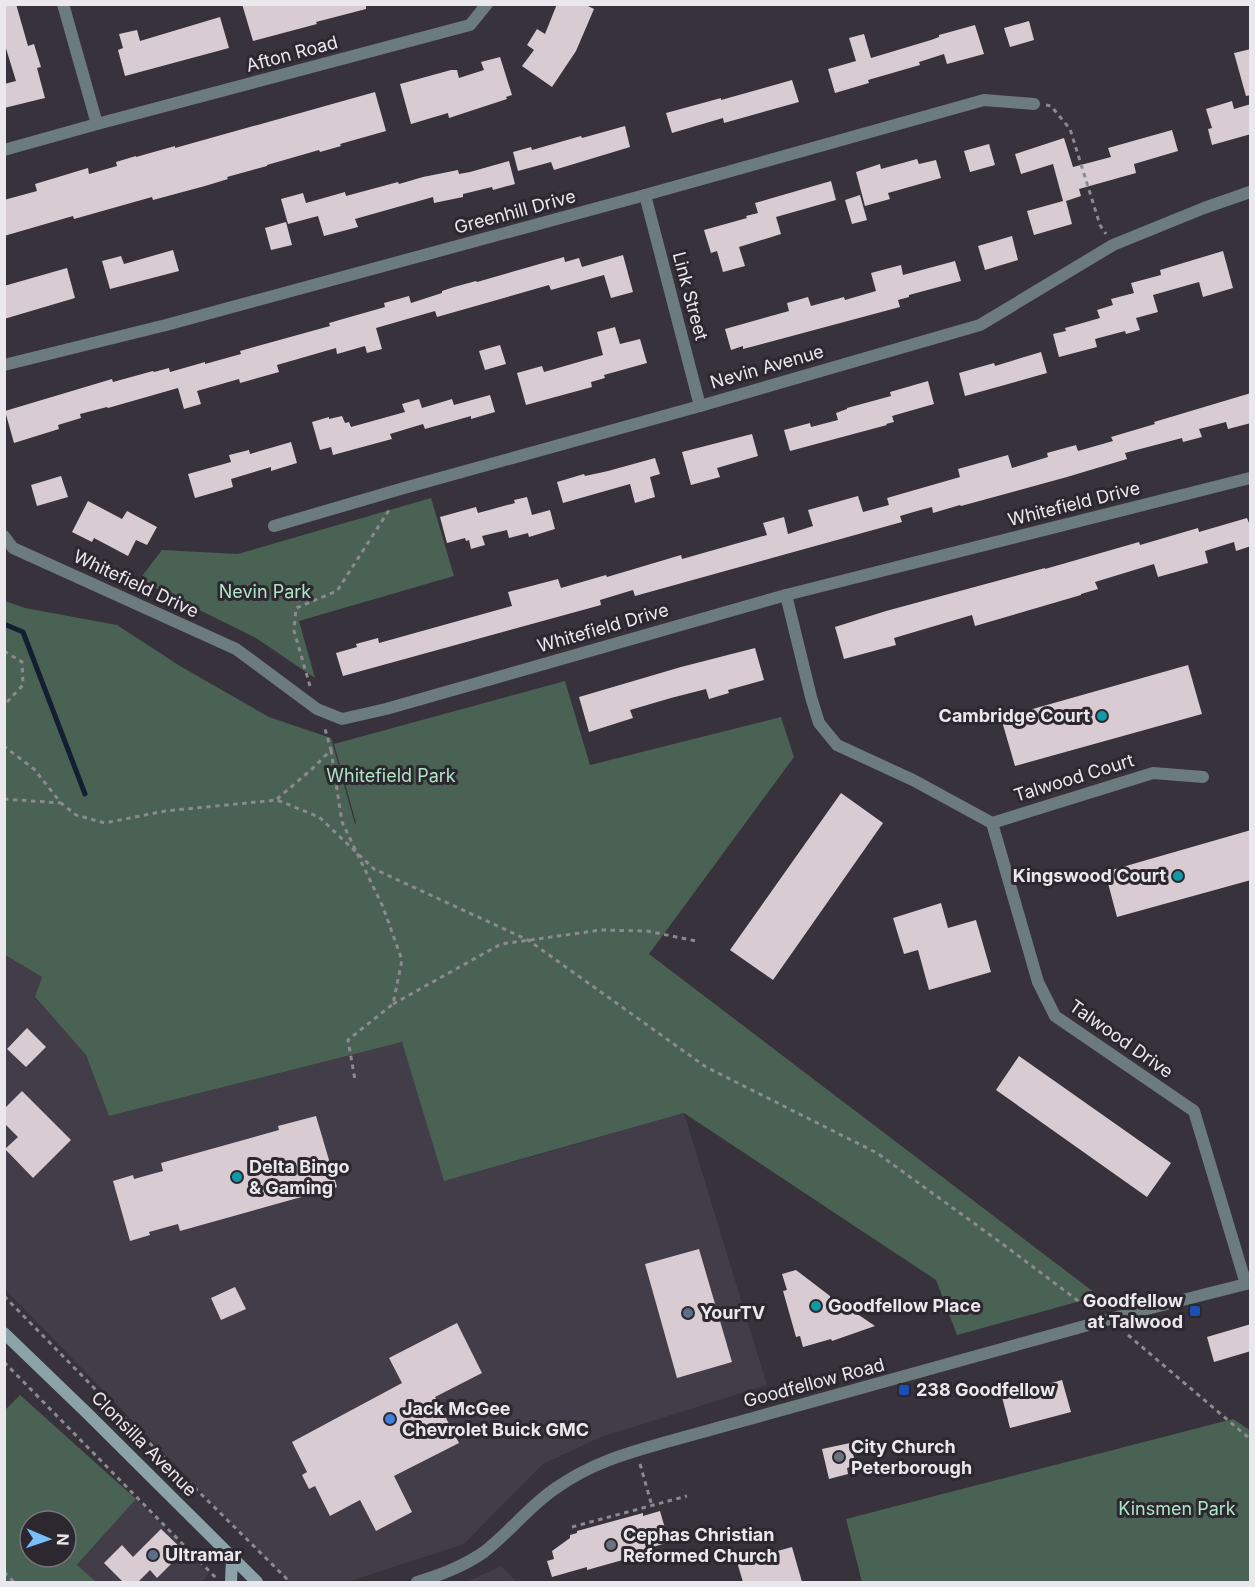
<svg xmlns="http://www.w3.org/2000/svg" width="1255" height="1587" font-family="Inter,sans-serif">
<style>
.built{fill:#433c49}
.green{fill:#496254;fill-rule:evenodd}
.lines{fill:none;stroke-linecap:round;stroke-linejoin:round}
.stream{stroke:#141e32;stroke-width:5}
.building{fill:#d8ccd2}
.path{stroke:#8d8990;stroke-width:3;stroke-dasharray:4.5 4.5;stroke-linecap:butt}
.minor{stroke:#6c7b7e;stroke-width:12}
.tertiary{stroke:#6c7b7e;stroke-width:12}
.secondary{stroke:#8aa2a8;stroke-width:12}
.culture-dot{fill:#0f9aa8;stroke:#2d2830;stroke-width:2}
.transit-dot{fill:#1a4fb4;stroke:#2d2830;stroke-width:2}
.service-dot{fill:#5c6f8a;stroke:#2d2830;stroke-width:2}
.shop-dot{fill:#3f7fe0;stroke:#2d2830;stroke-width:2}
.worship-dot{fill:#6b7280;stroke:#2d2830;stroke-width:2}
.labels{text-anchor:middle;stroke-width:6;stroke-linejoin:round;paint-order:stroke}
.street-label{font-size:18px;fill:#ebe8ed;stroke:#2d2830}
.park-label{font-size:18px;fill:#ade5c6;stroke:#2d2830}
.poi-label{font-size:18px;font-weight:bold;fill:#ebe8ed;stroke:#2d2830;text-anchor:start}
</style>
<rect width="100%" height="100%" fill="#37323b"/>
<g class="built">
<path d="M5,955L42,977L35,998L86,1055L109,1116L402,1042L510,1163L684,1113L767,1385L601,1437L543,1464L464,1544L348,1582H289L5,1289Z"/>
<path d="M136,1499L209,1574L202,1582H96L77,1566Z"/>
<path d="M501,1566L517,1582H467Z"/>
</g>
<g class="green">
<path d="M431,498L454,576L299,621L315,678L256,638L139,580L162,550L238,554Z"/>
<path d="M5,601L25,608L117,625L180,666L269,717L331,738L355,824L356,823L334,744L565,681L590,765L781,717L794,757L649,954L1099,1296L957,1335L936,1280L684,1113L444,1181L402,1042L109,1116L86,1055L35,997L42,977L5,955Z"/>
<path d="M20,1395L136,1499L77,1565L96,1582H5V1410ZM30,1521H66V1557H30Z"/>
<path d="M1233,1419L1250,1430V1582H862L846,1519Z"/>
</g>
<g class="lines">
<path class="stream" d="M4,624L23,632L85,794"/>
</g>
<g class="building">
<path d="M4,4H16L28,46L34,44L41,67L37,68L45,98L4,108V84L16,81L4,42Z"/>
<path d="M242,4H366V9L316,22L317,24L253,41Z"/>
<path d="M557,4H584L594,9L576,51L552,87L522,66L534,50L527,45L537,29L545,34Z"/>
<path d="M220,17L229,48L125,76L118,50L123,48L119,34L137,30L140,41Z"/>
<path d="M1029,21L1034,40L1010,47L1004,28Z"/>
<path d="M975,25L984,54L947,64L944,54L919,62L920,65L868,80L869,83L835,93L828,69L856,61L849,38L864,34L871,58L931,40L939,37V35Z"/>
<path d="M1251,49V95L1246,96L1234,53Z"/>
<path d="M500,57L512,95L506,97L507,99L449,118L448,113L411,124L400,84L451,70H457L459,78L484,70L481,62Z"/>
<path d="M792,80L799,102L724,123L723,118L672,133L666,113L721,98V100Z"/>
<path d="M375,92L386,131L340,144L341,146L320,152L319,150L267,165V166L227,177L228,179L205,186L153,200L152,197L74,219L73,216L4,236V200L37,191L35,184L88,168L89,174L117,166L116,162L136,156V157L175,146V148Z"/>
<path d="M1232,101L1234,109L1251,104V134L1212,145L1208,129L1212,128L1206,109Z"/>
<path d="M625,126L630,147L554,170L551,162L518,171L513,152L531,147L532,150L581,136L582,138Z"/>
<path d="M1172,130L1178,151L1134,164L1136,173L1079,189L1081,196L1066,201L1072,224L1034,235L1027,211L1063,201L1053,164L1021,174L1015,154L1064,138L1073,167L1111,157L1108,148Z"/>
<path d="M989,144L995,165L970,172L964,151Z"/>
<path d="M917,159L919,164L936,160L941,178L888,193L890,199L865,206L856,172L880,164L881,169Z"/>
<path d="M509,161L515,184L493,190L492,187L463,194V197L434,203L433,197L355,219L358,227L324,236L318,216L288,224L281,199L303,193L306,203L345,192L346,196L398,182L399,184L423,177L458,170L459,174L470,172Z"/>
<path d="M831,181L836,200L776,217L781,234L739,247L745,266L723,272L717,251L711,253L704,230L747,218L746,216L758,213L755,203Z"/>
<path d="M860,195L867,220L852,224L845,200Z"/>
<path d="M286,222L292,245L271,250L265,228Z"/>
<path d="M1012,236L1018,260L985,270L978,246Z"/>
<path d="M173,250L179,271L110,289L102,261L121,256L124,264Z"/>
<path d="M1223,251L1233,288L1203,297L1199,282L1153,295L1158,312L1136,318L1140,330L1126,334L1125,331L1095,339L1097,347L1059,357L1053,334L1066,331L1065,328L1100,318L1097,310L1113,305L1111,299L1134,293L1131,283L1161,275L1160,270Z"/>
<path d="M623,255L633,292L611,298L604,275L551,290L549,285L437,317L435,311L376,328L382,349L367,353L365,346L337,354L336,348L277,365L279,372L240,383L239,379L197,391L201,404L184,409L178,388L108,408L107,407L80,414L81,418L58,425L59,429L14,443L5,411L112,379L113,382L153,371L154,372L169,368L170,372L205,362V364L241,354L240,351L330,326L329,323L385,307L384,303L409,296L411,303L442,293V291L454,287L476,281L477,282L564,257L565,262L579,258L582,267Z"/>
<path d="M955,261L961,281L909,295V297L898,300L900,307L743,349V346L731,350L725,329L789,311L787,303L808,297L811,306L844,297L845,300L876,291L871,273L901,265L903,275Z"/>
<path d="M67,268L75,298L4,319V286Z"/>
<path d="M615,327L620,344L640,339L647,363L604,375L605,378L591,382L592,387L526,405L517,373L542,366L544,372L603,355L597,332Z"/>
<path d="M500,345L506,364L485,370L479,351Z"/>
<path d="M1041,352L1047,373L965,396L959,373L994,363L995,366Z"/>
<path d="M928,381L934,404L892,416L894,422L886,424L887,425L790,451L784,430L810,423L811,427L838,420L836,413L847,409V408L891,396L890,392Z"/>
<path d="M1251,393V423L1228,429L1226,422L1199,429L1202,437L1183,442L1182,438L1125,453L1127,459L1067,477L961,506L960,505L933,513L932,507L917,511L900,516L902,522L635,596L633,590L600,600L601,605L343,676L336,653L357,647L356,644L378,638L379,643L512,606L508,592L558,579L561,588L606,575L607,577L681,555L682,559L767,535L763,523L784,517L788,534L813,526L808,510L858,496L863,512L889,505L887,498L960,477L958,469L1008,455L1012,468L1048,457L1047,453L1076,445L1078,451L1113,441L1111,437L1155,424L1154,422Z"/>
<path d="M490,395L495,412L471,419V416L425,429L423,424L390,434L392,439L333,455L331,447L320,450L312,422L329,417V419L342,416L345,423L349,422L351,427L405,412L402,404L419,399L422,408L452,399L454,405Z"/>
<path d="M752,434L758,456L717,468L720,477L691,485L682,452Z"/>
<path d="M291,442L297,463L271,471V467L231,479L233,487L195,498L188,474L231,462L229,455L249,450L250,454Z"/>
<path d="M655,458L660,474L650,477L655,497L635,503L630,484L563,503L557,482L584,474L585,476L608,471Z"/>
<path d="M61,476L68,497L37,506L31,485Z"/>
<path d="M527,497L532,515L550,510L555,529L529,537L528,533L509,538L507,530L482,536L485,545L471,549L469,540L466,541L465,538L447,543L440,517L476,507L478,513L515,503L514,500Z"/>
<path d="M88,501L122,519L127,511L157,527L147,545L136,540L128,556L94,538L92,542L72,532Z"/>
<path d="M1247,518L1251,528V546L1236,551L1234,542L1205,551L1208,563L1158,577L1154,564L1095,582L1098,589L1081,594V595L975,626L972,615L894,638L896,645L844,659L835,627L886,611L1045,568V569L1139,542L1140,545L1198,528L1199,532Z"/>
<path d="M755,648L764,680L728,690L729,693L709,699L706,689L671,698L630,710L633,718L589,732L579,697L681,667Z"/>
<path d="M1188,665L1202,714L1015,766L1001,718Z"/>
<path d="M841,793L883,823L773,980L730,950Z"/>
<path d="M1251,830V880L1117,917L1105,872Z"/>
<path d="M941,903L948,928L976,920L991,972L929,990L918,950L904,954L893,918Z"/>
<path d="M27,1028L46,1047L26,1067L7,1049Z"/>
<path d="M1019,1056L1171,1163L1147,1197L996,1090Z"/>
<path d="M22,1091L71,1140L33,1178L5,1149L18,1137L4,1123V1109Z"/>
<path d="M316,1116L337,1187L180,1231L178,1224L149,1232L150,1235L130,1241L113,1181L133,1175L134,1179L163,1171L161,1163L279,1130L278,1126Z"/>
<path d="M699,1249L732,1362L677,1378L645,1264Z"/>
<path d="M796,1270L830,1296V1299L847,1310L850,1309L875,1326L832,1341L831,1339L803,1347L800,1336L796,1337L783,1291L787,1290L782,1274Z"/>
<path d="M235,1287L246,1309L221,1320L211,1298Z"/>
<path d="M457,1323L482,1373L435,1397L459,1443L394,1476L412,1512L376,1531L360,1500L330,1516L315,1486L309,1489L302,1475L307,1472L292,1442L402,1383L389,1358Z"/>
<path d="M1251,1324V1351L1214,1362L1207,1337Z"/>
<path d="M1062,1380L1071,1412L1010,1428L1002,1397Z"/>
<path d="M850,1443L856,1465L847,1468L848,1474L829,1479L822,1449Z"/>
<path d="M660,1511L669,1542L653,1547L655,1551L587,1570V1567L552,1577L547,1561L554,1559L552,1551L570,1538V1535L577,1533V1531L643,1513V1516Z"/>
<path d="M161,1529L184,1551L157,1578L150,1570L138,1582H123L104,1563L122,1545L133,1557Z"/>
<path d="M792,1547L802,1582H743L737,1562Z"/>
</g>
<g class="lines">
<g class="path">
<path d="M1046,105L1051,106L1070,129L1100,225L1106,234"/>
<path d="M4,651L22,662L23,685L4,705"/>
<path d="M310,686L294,631L296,608L337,591L391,507"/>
<path d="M4,745L5,747L34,769L61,803L76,815L105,823L165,811L277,800L319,817L374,869L528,940L706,1067L877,1153L1004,1245L1085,1306"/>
<path d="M331,750L342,822L383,907L402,960L393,1004L348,1040L355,1080"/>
<path d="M4,799L61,803"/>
<path d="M277,799L312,769L331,750L325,729"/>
<path d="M393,1004L501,944L601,930L647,931L696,941"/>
<path d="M4,1296L98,1392L290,1582"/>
<path d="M1128,1335L1250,1439"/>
<path d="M4,1362L217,1579"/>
<path d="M640,1464L652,1506"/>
<path d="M572,1527L687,1496"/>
<path d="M4,1572L14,1582"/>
</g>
<g class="minor">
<path d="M63,4L97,124"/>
<path d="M4,150L97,124L470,25L487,4"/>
<path d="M645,195L700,406"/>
<path d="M4,365L166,325L645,195L984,100L1034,104"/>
<path d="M274,526L404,488L700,406L980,325L1113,245L1204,208L1250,192"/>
<path d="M4,536L13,548L236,649L317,709L342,719L386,709L786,595L1250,478"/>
<path d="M786,595L811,697L819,723L837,745L913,780L992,823L1038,982L1055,1016L1194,1111L1246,1284"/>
<path d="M992,823L1153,773L1203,777"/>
</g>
<path class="tertiary" d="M417,1582C441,1575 464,1566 484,1552C509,1533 529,1506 556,1488C593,1462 628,1453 670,1441L1139,1311L1250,1283"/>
<g class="secondary">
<path d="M4,1333L87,1413L257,1582"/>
<path d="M231,1582L232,1559"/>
</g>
</g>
<g class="culture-dot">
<circle cx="1102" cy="716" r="6"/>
<circle cx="1178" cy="876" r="6"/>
<circle cx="237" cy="1177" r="6"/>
<circle cx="816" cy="1306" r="6"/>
</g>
<g class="transit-dot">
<rect x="1189" y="1305" width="12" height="12" rx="3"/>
<rect x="898" y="1384" width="12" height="12" rx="3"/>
</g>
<g class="service-dot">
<circle cx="688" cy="1313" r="6"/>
<circle cx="153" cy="1555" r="6"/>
</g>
<circle class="shop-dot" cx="390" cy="1419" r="6"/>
<g class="worship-dot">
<circle cx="839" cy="1457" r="6"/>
<circle cx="611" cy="1545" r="6"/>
</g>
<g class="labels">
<g class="street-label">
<text transform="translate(292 54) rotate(-15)" y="6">Afton Road</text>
<text transform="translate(515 212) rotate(-15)" y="6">Greenhill Drive</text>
<text transform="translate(690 296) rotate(75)" y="6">Link Street</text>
<text transform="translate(767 367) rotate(-16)" y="6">Nevin Avenue</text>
<text transform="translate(1074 504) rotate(-14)" y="6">Whitefield Drive</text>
<text transform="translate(136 584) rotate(25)" y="6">Whitefield Drive</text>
<text transform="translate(603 628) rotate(-16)" y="6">Whitefield Drive</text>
<text transform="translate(1074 778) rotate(-17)" y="6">Talwood Court</text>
<text transform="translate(1121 1039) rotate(35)" y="6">Talwood Drive</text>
<text transform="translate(814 1383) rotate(-15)" y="6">Goodfellow Road</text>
<text transform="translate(144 1444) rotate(45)" y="6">Clonsilla Avenue</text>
</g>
<g class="park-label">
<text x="265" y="598">Nevin Park</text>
<text x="391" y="782">Whitefield Park</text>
<text x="1177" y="1515">Kinsmen Park</text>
</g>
<g class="poi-label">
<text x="1090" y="722" text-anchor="end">Cambridge Court</text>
<text x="1166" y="882" text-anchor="end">Kingswood Court</text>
<text x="249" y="1173">Delta Bingo<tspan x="249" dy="21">&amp; Gaming</tspan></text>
<text x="1183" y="1307" text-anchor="end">Goodfellow<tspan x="1183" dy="21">at Talwood</tspan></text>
<text x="828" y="1312">Goodfellow Place</text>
<text x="700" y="1319">YourTV</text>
<text x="916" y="1396">238 Goodfellow</text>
<text x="402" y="1415">Jack McGee<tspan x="402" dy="21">Chevrolet Buick GMC</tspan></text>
<text x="851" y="1453">City Church<tspan x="851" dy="21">Peterborough</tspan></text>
<text x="623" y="1541">Cephas Christian<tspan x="623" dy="21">Reformed Church</tspan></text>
<text x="165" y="1561">Ultramar</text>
</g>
</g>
<rect width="1255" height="1587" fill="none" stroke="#ebe8ed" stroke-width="12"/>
<g transform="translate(48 1539) rotate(92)"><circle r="28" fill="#2d2830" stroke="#79757c" stroke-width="1.5"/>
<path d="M0-4.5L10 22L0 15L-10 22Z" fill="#7abff8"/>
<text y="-9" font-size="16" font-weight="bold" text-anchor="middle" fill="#ebe8ed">N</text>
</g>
</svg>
